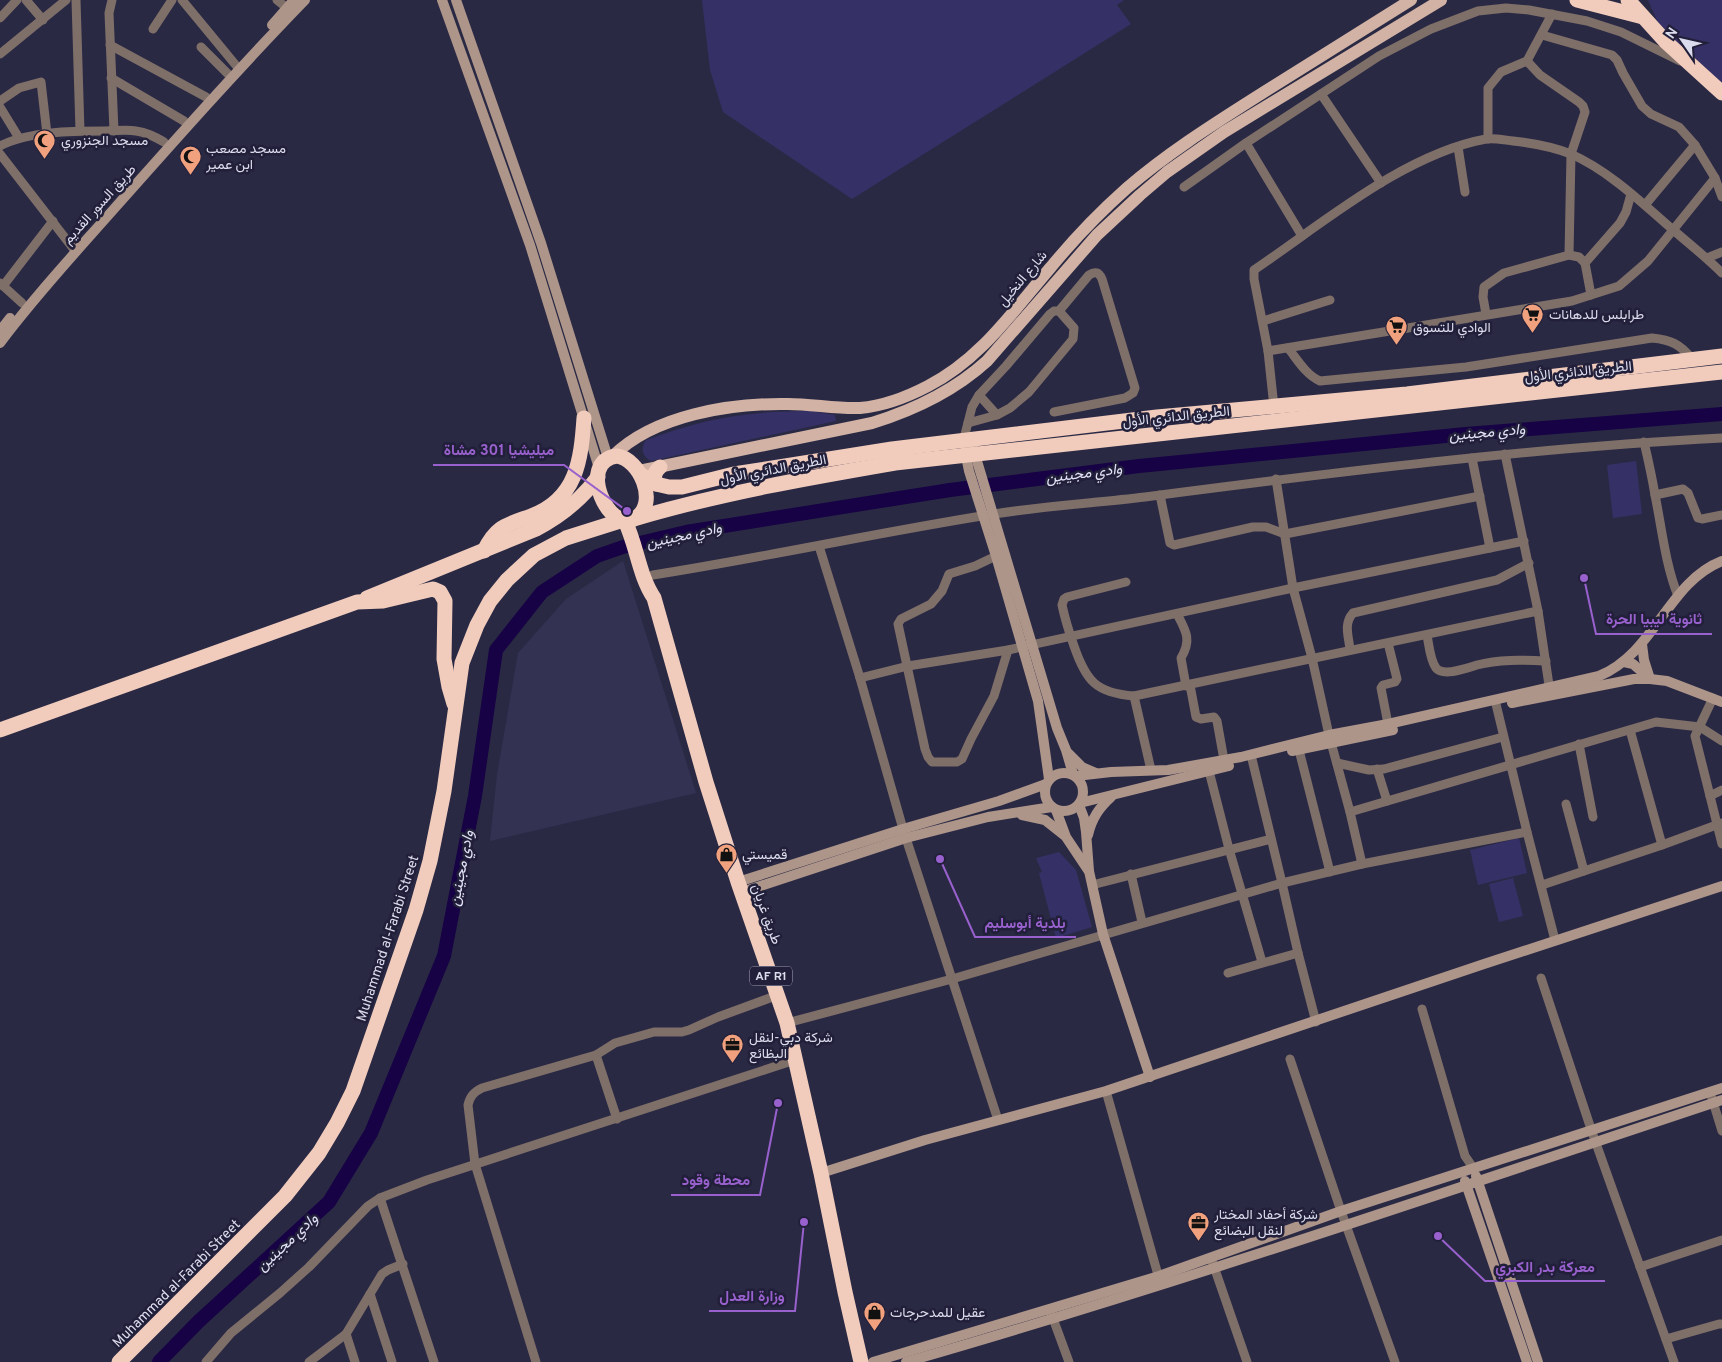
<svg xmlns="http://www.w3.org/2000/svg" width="1722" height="1362" font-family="Overpass,Vazirmatn,sans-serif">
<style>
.built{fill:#343253}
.green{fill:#353065}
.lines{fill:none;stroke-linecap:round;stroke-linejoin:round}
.river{stroke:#160244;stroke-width:14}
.street{stroke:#7f6f69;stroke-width:9}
.secondary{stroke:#ad958a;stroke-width:10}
.primary{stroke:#d1b2a4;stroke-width:12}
.highway{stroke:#f1ccbc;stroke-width:15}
.labels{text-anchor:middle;stroke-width:5;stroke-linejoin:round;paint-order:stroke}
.shield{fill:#211f39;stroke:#a3a3b7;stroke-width:1}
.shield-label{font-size:12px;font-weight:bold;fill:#dbdced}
.poi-label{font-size:14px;fill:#dbdced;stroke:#211f39;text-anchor:start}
.street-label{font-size:14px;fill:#dbdced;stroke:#211f39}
.water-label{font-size:15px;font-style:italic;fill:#e1e2f6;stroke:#211f39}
.leader{fill:none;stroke:#9861cd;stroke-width:2}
.callout-dot{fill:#9861cd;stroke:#211f39;stroke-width:2}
.callout-label{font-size:15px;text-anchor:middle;font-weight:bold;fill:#9861cd;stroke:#211f39;stroke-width:5;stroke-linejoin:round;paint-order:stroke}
</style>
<rect width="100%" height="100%" fill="#2a2944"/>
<path class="built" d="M623,561L696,793L490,841L497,775L518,653L566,599Z"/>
<g class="green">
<path d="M702,0H1124L1117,5L1131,24L852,199L723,112L710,70Z"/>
<path d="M1648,0H1722V84L1659,25Z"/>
<path d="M811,411L835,415L836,421L651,461C642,456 640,449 646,440C705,418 749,411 811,411Z"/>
<path d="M1636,461L1642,514L1613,518L1607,465Z"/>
<path d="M1519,838L1527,873L1478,885L1470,850Z"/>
<path d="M1059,852L1076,870L1092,927L1056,938L1039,873L1042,872L1036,858Z"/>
<path d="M1513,878L1523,916L1499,922L1489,884Z"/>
</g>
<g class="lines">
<path class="river" d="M159,1362L198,1322L329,1202L371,1133L444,956L475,796L496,650L542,592L597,556L623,547L686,532L950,490L1139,466L1466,434L1722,414"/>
<g class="street">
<path d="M26,0L43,20"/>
<path d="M76,0L80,131"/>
<path d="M112,0L109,13L114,131"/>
<path d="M182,0L239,69"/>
<path d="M277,0L287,8"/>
<path d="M0,18L17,0"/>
<path d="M153,29L172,0"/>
<path d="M1542,35L1612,55L1617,60L1623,73L1642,106L1651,114L1679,127L1695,145L1645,205"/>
<path d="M110,45L206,97"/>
<path d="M201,47L228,74"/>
<path d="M0,54L66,0"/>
<path d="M1527,61L1540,75L1579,102L1583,106L1585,112L1571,154L1569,255"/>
<path d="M111,78L184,121"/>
<path d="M1321,94L1381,183"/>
<path d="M0,101L19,88L41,82L47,134"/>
<path d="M0,107L19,138"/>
<path d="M1488,139V88L1501,72L1527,61L1552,14"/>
<path d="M1246,143L1302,236"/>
<path d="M1695,145L1715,178L1722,197"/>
<path d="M0,146C29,131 73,131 105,131C116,131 126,129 136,131C146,132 155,137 164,142"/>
<path d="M1458,147L1465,192"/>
<path d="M0,154L76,252"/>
<path d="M1184,187L1246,143L1379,56L1431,29L1478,11L1506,8L1529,10L1587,21L1621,32L1680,61"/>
<path d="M1707,258L1722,252"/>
<path d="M1585,263L1620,223L1626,212L1631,194"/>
<path d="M0,283L22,303"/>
<path d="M3,286L53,221"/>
<path d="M1486,314L1483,297L1484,287L1504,273L1569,255L1579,257L1585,263L1591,295"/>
<path d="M1263,321L1330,300"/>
<path d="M1288,348C1297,359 1306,375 1320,381L1466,367L1652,338C1671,340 1680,344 1692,359"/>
<path d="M1268,351L1572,301L1619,286L1648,261L1715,178"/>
<path d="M979,395L997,415"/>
<path d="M1274,407L1268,351L1254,279V270C1322,224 1404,154 1486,139C1494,138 1504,140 1513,141C1532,143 1553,147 1571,154C1609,171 1641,202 1671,228C1688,243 1706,257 1722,273"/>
<path d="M968,423L997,415L1010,408L1029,392L1073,339L1074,328L1059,311"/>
<path d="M963,442L972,407L979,395L1006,366L1050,314L1054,311H1059L1089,275C1095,271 1099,272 1102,279L1135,388L1133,393L1125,398L1054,412"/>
<path d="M1644,442C1648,459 1652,477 1655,495C1662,529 1665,563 1678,596"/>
<path d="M1505,454L1538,611L1550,692"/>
<path d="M1472,458L1490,548"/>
<path d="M1276,479L1293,588L1312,658L1329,735L1350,812L1656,722L1700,727L1722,741"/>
<path d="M1160,495L1170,543L1174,545L1253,527H1266L1285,534L1480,496"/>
<path d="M1655,495L1683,489L1688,493L1698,518L1702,519L1722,515"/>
<path d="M819,546L860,678L903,829L998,1120"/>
<path d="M996,556L975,566L949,574L942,591L931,604L901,619L898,624L925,749L928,757L932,762H957L962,759L971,739L994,696L1008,650"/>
<path d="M653,575C767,557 880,532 994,514C1044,506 1095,503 1145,497C1337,472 1529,448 1722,438"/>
<path d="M1126,582L1067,597L1064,599L1062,605C1065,619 1069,632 1074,646C1086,681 1096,693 1134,696L1538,611"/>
<path d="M1177,614C1186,631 1192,640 1181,658L1186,686"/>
<path d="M1427,635C1429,645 1430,660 1436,668C1443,677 1467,668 1477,665C1499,659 1522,660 1546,661"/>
<path d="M1388,643L1397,679L1395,682L1383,685L1381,688L1388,724"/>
<path d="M1350,650C1349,637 1343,624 1353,613L1497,580L1529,563"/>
<path d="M860,678L908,666L1008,650L1293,588L1524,541"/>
<path d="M1190,685L1196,717L1201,719L1214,717L1217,721L1224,760"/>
<path d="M1134,696L1151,770"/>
<path d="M1713,698L1695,736L1722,844"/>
<path d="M1495,700L1527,832L1555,940"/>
<path d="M1630,730L1662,845"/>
<path d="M1579,744L1593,817"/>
<path d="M1299,750L1330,872"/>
<path d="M1251,755L1282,883L1298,953L1316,1022"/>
<path d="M1337,763L1369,770L1384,769L1503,737"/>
<path d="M1377,769L1387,801"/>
<path d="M1209,771L1229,849L1262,962"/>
<path d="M1710,796L1722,790"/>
<path d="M1566,804L1584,871"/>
<path d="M1350,812L1362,864"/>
<path d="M1131,874L1142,922"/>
<path d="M1092,885L1271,839"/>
<path d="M1542,885L1662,845L1722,823"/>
<path d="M1228,973L1298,953"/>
<path d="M1541,978L1592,1132L1674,1362"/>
<path d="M1422,1009L1465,1156L1474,1169"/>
<path d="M787,1023L952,979L1282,883L1362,864L1527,832"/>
<path d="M596,1055L617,1119"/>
<path d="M1290,1059L1341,1211L1395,1362"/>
<path d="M1106,1091L1160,1282"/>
<path d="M1710,1092L1722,1131"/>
<path d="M380,1198L434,1362"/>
<path d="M1211,1258L1247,1362"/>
<path d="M1640,1267L1722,1240"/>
<path d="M370,1294L392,1362"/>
<path d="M1051,1313L1069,1362"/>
<path d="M346,1334L355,1362"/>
<path d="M1666,1339L1719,1324H1722"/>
<path d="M206,1362L231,1333L280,1293L309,1267L368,1206L380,1198L427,1180L795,1060"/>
<path d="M309,1362L346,1334L382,1274L388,1270L403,1264"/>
<path d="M536,1362L475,1164L468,1105C470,1096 474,1092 482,1088L596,1055L615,1043L654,1032H682L689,1030L718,1017L778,995"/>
</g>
<g class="secondary">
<path d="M442,0L530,245L599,468"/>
<path d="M456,0L541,243L608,458"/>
<path d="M272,25L294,0"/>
<path d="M0,331L10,318"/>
<path d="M0,343C35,296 75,253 113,210C176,139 239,68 305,0"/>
<path d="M971,441L1057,728L1066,750L1073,774"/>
<path d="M965,451L969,471L996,556L1038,701L1049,779"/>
<path d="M1642,644L1644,660L1650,679"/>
<path d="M1624,662L1633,664L1649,678"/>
<path d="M1512,703L1634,679H1650L1667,681L1722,702"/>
<path d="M1292,751L1393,730"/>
<path d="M1068,753L1082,767L1096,773"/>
<circle cx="1064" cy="792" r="19"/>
<path d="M1076,776L1111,772L1168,770L1241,757L1329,735L1388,724L1599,676C1655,653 1668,582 1722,561"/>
<path d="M1080,803L1229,766"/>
<path d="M1079,805L1084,818L1086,832L1089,871L1103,934L1150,1077"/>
<path d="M1056,810L1066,837L1088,870"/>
<path d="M1022,815L1045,820L1064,835"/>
<path d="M1088,835C1092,818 1099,808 1111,797"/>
<path d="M738,882L903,829L999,801L1046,784"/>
<path d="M742,892L906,838L988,817L1052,807"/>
<path d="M821,1173L925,1140L1106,1091L1484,964L1722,886"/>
<path d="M1476,1176L1538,1362"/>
<path d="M1465,1181L1527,1362"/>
<path d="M873,1362L1159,1276L1341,1211L1722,1088"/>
<path d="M906,1362C1181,1283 1451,1190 1722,1100"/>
</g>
<g class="primary">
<path d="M613,456C654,415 731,403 788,404C812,404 836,409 860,408C883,406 907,397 928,386C981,359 1013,311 1051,267C1074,239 1100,212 1127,188C1170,151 1217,122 1264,92C1313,61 1362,31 1411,0"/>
<path d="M639,471L872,423C914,410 953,392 987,361L1097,235L1140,195L1167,172L1224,132L1441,0"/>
</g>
<g class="highway">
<path d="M1577,0L1643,17"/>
<path d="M1628,0L1666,42L1722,93"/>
<path d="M617,456C640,459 658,502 637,517C610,538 575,461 617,456Z"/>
<path d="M640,474L656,484L669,487H682L734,474L892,449L1157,417L1407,394L1722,356"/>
<path d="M656,484C653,478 654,472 660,467"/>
<path d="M637,518C722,493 808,478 895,463L1722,372"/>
<path d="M625,521C637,546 639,576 654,598L706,782L738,882L787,1023L821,1173L845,1292L861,1362"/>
<path d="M484,551C496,526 506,525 531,516C577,499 581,460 584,418"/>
<path d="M367,598L536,529C561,516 581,500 598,477"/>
<path d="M0,730L357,602L383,601L433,589L440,592L445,601L444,659L449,687L454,704"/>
<path d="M119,1362L285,1196L319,1153L337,1123L353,1091L416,910L430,861L444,791L462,663L477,625L490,601L507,580L534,555L566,538L623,520"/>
</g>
</g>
<defs>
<symbol id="mosque-pin" viewBox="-11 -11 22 30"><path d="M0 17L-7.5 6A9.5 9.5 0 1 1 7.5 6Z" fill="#f1a17d" stroke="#211f39"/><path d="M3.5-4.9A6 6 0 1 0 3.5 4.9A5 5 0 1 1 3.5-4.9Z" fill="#111"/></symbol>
<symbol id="supermarket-pin" viewBox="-11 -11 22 30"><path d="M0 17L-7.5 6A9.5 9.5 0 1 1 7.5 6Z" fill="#f1a17d" stroke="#211f39"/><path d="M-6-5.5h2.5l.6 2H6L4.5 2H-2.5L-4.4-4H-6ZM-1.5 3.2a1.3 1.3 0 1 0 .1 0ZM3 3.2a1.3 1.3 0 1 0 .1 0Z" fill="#111"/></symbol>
<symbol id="shop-pin" viewBox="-11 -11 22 30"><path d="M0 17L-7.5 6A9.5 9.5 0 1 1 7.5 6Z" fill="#f1a17d" stroke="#211f39"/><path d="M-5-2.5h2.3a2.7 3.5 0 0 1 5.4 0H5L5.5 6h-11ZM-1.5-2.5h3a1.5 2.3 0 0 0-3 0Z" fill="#111"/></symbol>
<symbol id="office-pin" viewBox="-11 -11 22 30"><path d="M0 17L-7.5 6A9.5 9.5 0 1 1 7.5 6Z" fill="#f1a17d" stroke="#211f39"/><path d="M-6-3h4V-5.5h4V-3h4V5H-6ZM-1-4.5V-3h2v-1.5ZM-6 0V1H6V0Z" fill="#111"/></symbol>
</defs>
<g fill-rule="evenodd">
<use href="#mosque-pin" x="32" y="128" width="25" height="34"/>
<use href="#mosque-pin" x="178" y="144" width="25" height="34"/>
<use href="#supermarket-pin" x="1520" y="302" width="25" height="34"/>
<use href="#supermarket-pin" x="1384" y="314" width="25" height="34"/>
<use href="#shop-pin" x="714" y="842" width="25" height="34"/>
<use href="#office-pin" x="720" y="1032" width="25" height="34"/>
<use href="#office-pin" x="1186" y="1210" width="25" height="34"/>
<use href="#shop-pin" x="862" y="1300" width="25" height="34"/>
</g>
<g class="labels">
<rect class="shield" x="750" y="966.5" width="42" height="19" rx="4"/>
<g class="shield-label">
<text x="771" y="980">AF R1</text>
</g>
<g class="poi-label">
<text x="61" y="145">مسجد الجنزوري</text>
<text x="206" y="153">مسجد مصعب<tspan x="206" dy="16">ابن عمير</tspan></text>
<text x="1549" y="319">طرابلس للدهانات</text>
<text x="1413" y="332">الوادي للتسوق</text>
<text x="742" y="859">قميستي</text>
<text x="749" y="1042">شركة دبي-لنقل<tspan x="749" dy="16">البظائع</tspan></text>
<text x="1214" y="1219">شركة أحفاد المختار<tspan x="1214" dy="16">لنقل البضائع</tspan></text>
<text x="890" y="1317">عقيل للمدحرجات</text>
</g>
<g class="street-label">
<text transform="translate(99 204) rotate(-48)" y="5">طريق السور القديم</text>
<text transform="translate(1022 278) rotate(-50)" y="5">شارع النخيل</text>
<text transform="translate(1578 371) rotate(-6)" y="5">الطريق الدائري الأول</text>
<text transform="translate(1176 416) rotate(-6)" y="5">الطريق الدائري الأول</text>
<text transform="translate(773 469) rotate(-11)" y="5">الطريق الدائري الأول</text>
<text transform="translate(767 914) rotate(70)" y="5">طريق غريان</text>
<text transform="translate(387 938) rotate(-72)" y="5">Muhammad al-Farabi Street</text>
<text transform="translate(176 1283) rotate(-45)" y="5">Muhammad al-Farabi Street</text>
</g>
<g class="water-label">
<text transform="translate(1487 432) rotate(-5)" y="5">وادي مجينين</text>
<text transform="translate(1084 473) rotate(-7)" y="5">وادي مجينين</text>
<text transform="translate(684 535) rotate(-12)" y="5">وادي مجينين</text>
<text transform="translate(461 868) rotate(-79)" y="5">وادي مجينين</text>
<text transform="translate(287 1242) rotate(-43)" y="5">وادي مجينين</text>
</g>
</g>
<path class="leader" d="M627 511L564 465H433M1584 578L1596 634H1712M940 859L975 937H1076M778 1103L760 1195H671M1438 1236L1485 1281H1605M804 1222L795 1311H709"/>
<g class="callout-dot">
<circle cx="627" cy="511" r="5"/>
<circle cx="1584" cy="578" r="5"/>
<circle cx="940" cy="859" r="5"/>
<circle cx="778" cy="1103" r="5"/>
<circle cx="1438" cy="1236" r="5"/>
<circle cx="804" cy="1222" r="5"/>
</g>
<g class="callout-label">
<text x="499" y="455">ميليشيا 301 مشاة</text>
<text x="1654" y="624">ثانوية ليبيا الحرة</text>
<text x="1025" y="928">بلدية أبوسليم</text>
<text x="716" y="1185">محطة وقود</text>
<text x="1545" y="1272">معركة بدر الكبري</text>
<text x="752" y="1301">وزارة العدل</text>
</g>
<g transform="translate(1682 40) rotate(304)" stroke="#211f39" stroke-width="4" paint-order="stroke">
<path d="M0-4L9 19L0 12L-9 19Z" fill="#dbdced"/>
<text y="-8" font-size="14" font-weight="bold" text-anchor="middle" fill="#dbdced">N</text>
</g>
</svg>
